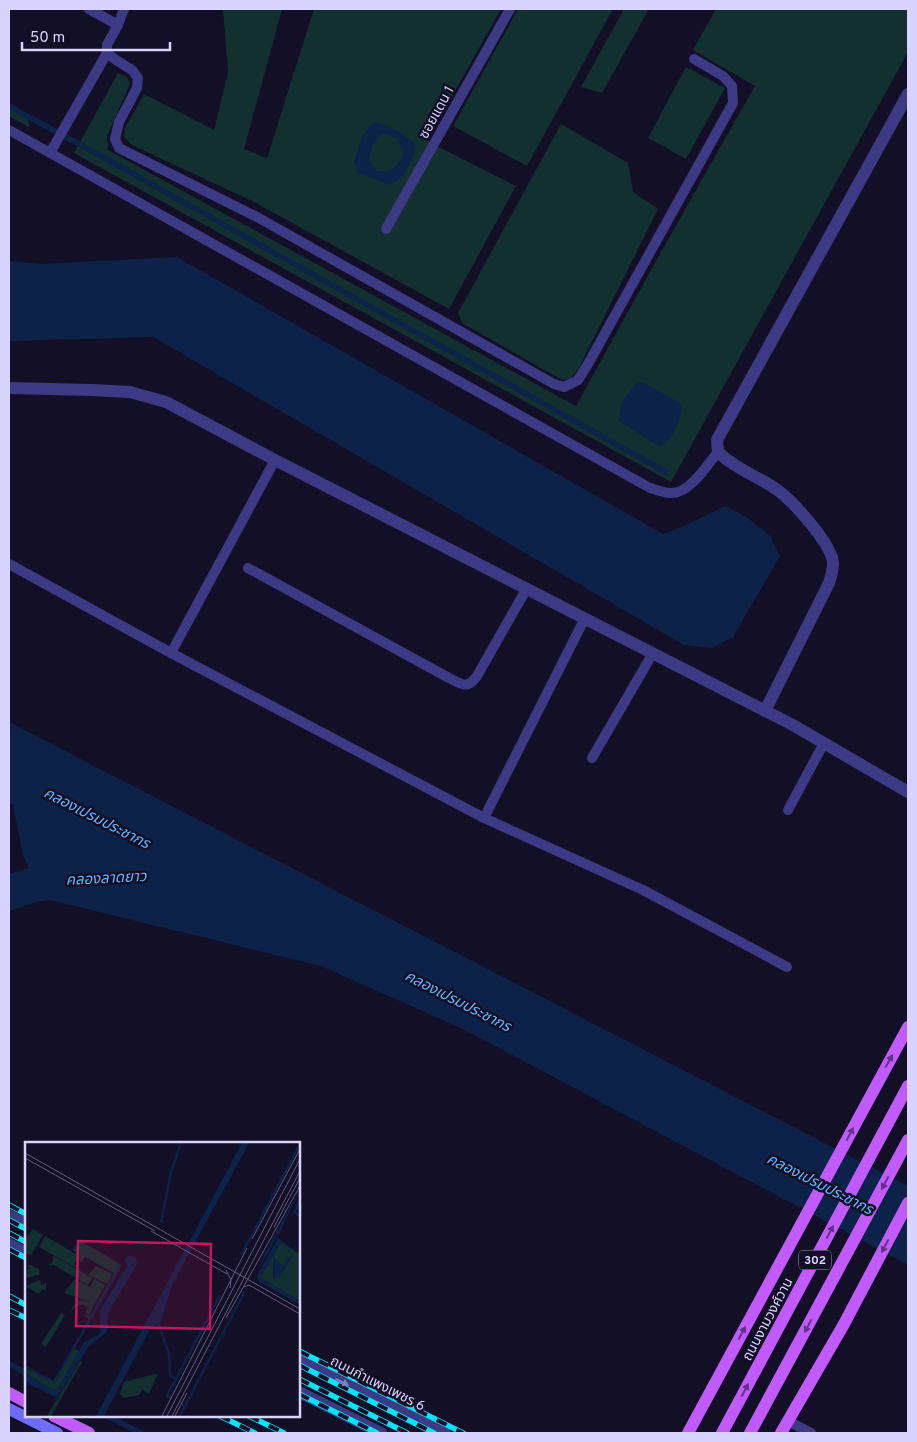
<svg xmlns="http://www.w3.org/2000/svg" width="917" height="1442" font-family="Overpass,'Noto Sans Thai',sans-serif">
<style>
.green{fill:#12302f}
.water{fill:#0c2248;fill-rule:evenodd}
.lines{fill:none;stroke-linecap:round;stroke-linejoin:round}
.stream{stroke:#0c2248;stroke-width:5.5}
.river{stroke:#0c2248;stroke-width:35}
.service{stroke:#3d3a85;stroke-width:10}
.minor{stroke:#3d3a85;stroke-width:12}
.tertiary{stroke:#3d3a85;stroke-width:12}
.secondary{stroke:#6f6bff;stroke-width:12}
.primary{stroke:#c25bff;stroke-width:12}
.rail-casing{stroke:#00e5ff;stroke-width:5.5}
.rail{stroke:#130f26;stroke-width:4;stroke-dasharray:11;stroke-linecap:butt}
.oneway{fill:#623188}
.oneway2{fill:#837fbc}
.labels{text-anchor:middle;stroke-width:5;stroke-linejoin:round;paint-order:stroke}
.shield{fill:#130f26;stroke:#9e99be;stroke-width:1}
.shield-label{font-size:12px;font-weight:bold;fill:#d9d4ff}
.street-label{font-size:14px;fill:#d9d4ff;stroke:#130f26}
.water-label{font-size:15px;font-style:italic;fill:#62b6ff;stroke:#130f26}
.inset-river{fill:none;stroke:#0c2248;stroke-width:2.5}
.inset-road{fill:none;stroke:#625e7d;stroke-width:1}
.view{fill:#c2185b;fill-opacity:0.15;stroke:#c2185b;stroke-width:2.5}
.inset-edge{fill:none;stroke:#d9d4ff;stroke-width:2.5}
</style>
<rect width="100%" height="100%" fill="#130f26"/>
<g class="green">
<path d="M223,9H282L244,149L267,158L314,9H501L427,141L516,186L449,309L254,202L132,145L124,137L125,128L144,94L214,130L228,72Z"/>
<path d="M518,9H613L527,166L453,126Z"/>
<path d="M624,9H649L602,93L581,87Z"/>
<path d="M716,9H908V52L671,482L74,153L118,73L127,77L130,84L107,136L108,150L576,406L661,252L755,86L693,50Z"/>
<path d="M686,67L725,88L686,159L648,138Z"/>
<path d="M9,103L27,113L30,128L9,116Z"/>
<path d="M561,124L628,163L633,192L658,209L579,368L570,379L562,380L462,323L458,313Z"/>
</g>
<g class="water">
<path d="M374,122C390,124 403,135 415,144L414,155L403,176L390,185L358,173L354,161L363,135ZM384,133L396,138L404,152C398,165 393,174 377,171L369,160C371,148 374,140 384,133Z"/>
<path d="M177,257L663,534C685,527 705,515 726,506L748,518L770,536L780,556L733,637L712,648L684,645L153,337L9,341V261L42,264Z"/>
<path d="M638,381L650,386L683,405C680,417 673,446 658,446L619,421C618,404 627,393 638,381Z"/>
<path d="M9,722L908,1186V1265L463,1029L321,966L42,898L23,855L13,805L9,803Z"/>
</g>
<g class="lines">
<g class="stream">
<path d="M9,106L101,156L666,472"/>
<path d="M9,1364L26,1373"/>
<path d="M107,1416L141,1433"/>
</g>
<path class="river" d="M9,893C33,883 58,879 84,878"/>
<g class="service">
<path d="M89,9L118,25"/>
<path d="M124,9L118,25L107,45V53L116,60L132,70L138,78L137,88L119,122L115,139L119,148L257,217L554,384L564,387L578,380L588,364L733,103L732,86L723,76L694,59"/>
<path d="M9,130L650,488C657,490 664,493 670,493C689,495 707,465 718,452"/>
<path d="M50,153L107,53"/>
<path d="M386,229L510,9"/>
<path d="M9,564L171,653L484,818L585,618"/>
<path d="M248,568L449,678C462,684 467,690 477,676L527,588"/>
<path d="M171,653L275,460"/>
<path d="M592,758L653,653"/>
<path d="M788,810L824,743"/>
<path d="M484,818L643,890L787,967"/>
<path d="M788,1421L811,1433"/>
</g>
<g class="minor">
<path d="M9,388L92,390L130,392L166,402L275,460L791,724L908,792"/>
<path d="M765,711L829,583C831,577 833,570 833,564C833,545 792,500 776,489C757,476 734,468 718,452L717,440L908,94"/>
</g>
<g class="tertiary">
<path d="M9,1216L26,1224"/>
<path d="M9,1244L26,1253"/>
<path d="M299,1360L445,1433"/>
<path d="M299,1392L381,1433"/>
</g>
<path class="secondary" d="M9,1409L57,1433"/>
<g class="primary">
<path d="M9,1393L26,1402"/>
<path d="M54,1416L89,1433"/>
<path d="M688,1433L908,1027"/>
<path d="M722,1433L908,1086"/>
<path d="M750,1433L908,1140"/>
<path d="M781,1433L844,1324L908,1203"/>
</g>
<defs>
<g id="rail">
<path d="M9,1205L26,1214"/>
<path d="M9,1220L26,1229"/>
<path d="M9,1233L26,1242"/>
<path d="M9,1249L26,1258"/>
<path d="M9,1296L26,1305"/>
<path d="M9,1310L26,1318"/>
<path d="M299,1351L463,1433"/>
<path d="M299,1365L434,1433"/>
<path d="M299,1379L407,1433"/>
<path d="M299,1394L377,1433"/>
<path d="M220,1416L255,1433"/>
<path d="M249,1416L284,1433"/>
</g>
</defs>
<use href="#rail" class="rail-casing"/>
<use href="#rail" class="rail"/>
</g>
<defs><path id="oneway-solid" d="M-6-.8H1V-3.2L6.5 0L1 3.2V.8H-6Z" transform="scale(1.25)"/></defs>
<g class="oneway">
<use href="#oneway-solid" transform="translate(889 1061) rotate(-61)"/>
<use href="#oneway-solid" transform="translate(850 1134) rotate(-62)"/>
<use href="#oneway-solid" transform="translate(885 1183) rotate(118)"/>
<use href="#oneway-solid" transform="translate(830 1232) rotate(-62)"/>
<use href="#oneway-solid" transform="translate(885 1246) rotate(118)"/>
<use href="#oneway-solid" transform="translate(808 1326) rotate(118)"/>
<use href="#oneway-solid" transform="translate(742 1333) rotate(-62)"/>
<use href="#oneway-solid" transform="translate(745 1390) rotate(-62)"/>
</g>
<use class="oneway2" href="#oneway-solid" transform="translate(342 1382) rotate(27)"/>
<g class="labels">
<rect class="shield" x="799" y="1250.5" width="32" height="19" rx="4"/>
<g class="shield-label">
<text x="815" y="1264">302</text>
</g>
<g class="street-label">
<text transform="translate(436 112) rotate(-61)" y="5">ซอยแดน 1</text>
<text transform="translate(767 1319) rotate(-62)" y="5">ถนนงามวงศ์วาน</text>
<text transform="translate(378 1383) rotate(27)" y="5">ถนนกำแพงเพชร 6</text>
</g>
<g class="water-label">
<text transform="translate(97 818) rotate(27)" y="5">คลองเปรมประชากร</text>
<text transform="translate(106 878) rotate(-3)" y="5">คลองลาดยาว</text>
<text transform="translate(458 1001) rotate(27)" y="5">คลองเปรมประชากร</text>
<text transform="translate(820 1184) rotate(27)" y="5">คลองเปรมประชากร</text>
</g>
</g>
<g transform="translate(25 1142)">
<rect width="275" height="275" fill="#130f26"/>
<path d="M8,87L18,93L6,113L0,110V97ZM20,94L51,112L48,108L54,98L97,123L65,178L58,173L65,174L89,131L60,115L57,120L52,117L49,122L60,131L14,105ZM256,100L275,112V159L235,136ZM267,113L258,129L248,136L249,116L258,124ZM29,114L67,136L63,143L29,123L21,124L27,121ZM4,122L14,127V133L0,136ZM71,124L87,132L82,142L63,133ZM50,137L65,145L69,137L80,143L64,173L60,171L63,165L58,163L51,164L44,172L52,158L66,160L39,151ZM15,138L16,143L21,141V149L17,147L14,152L0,144ZM36,171L40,173L21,205L16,202ZM63,182L49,206L54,209L33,247L28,248L0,231V224L28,240ZM55,219L57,220L26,274H22ZM133,231L124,252L117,247L114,253L99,256L95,252L99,240Z" fill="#12302f" fill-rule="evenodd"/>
<path d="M217,1H224L147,143L135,182L126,185L79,274H71ZM275,48L257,86L230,133L243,105ZM253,96L275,112L256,101L249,112L250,116L257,124L266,112L264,120L255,135L249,137L248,113L235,136L275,159V163L233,139L232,134ZM104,113L111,117L112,122L83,171L82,190L63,205L32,256L0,240V231L28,248L33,247L59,200L75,192V168L102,124L99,118Z" fill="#0c2248"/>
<path class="inset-river" d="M275,59L269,70L275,74M136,81L146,30L156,1M216,113L275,2M133,180L144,212L145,234L151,237L142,254L147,257M0,225L29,240L96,123M151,237L195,153M160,264L220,149M155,274L160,264L155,261"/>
<path class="inset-road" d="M0,11L275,167M0,16L130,89M249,85L275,36M126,89L202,132M227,97L275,7M201,128L206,138L205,146M219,145L224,143L275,172M201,176L275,44M137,274L222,106M142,274L275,17M147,274L275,29M150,274L162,251"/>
<path class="view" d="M53,99L186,102L185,187L51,184Z"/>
<rect width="275" height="275" class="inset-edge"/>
</g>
<rect width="917" height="1442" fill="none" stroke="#d9d4ff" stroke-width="20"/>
<path d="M22 42v8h148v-8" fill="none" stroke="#d9d4ff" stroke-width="2.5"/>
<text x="30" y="42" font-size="15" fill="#d9d4ff" stroke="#130f26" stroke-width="4" paint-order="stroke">50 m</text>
</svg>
